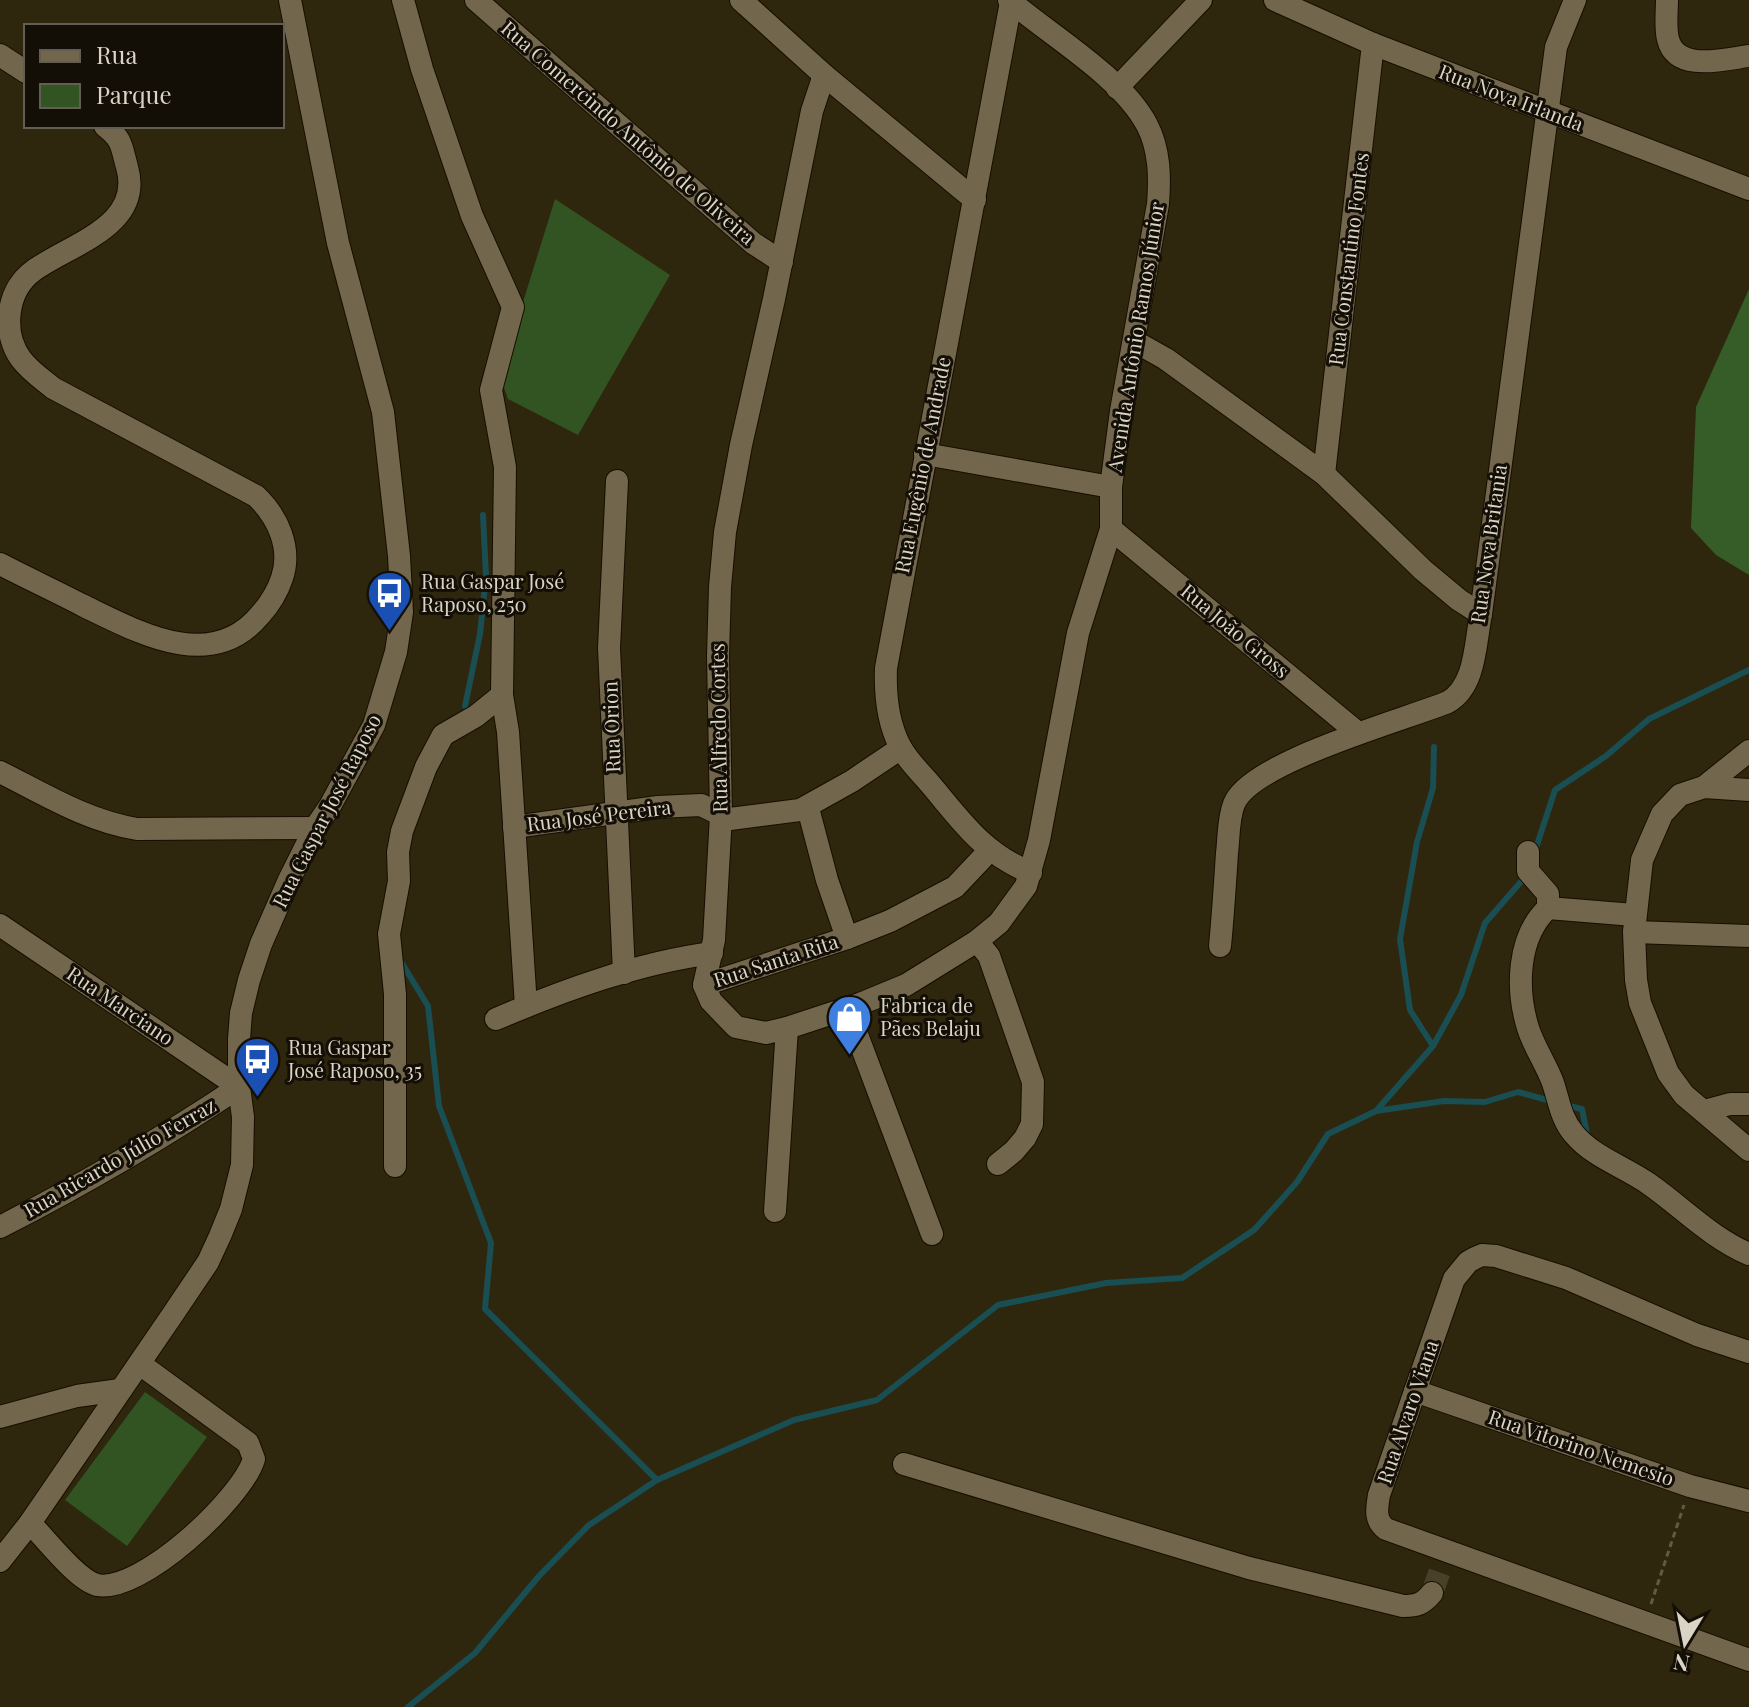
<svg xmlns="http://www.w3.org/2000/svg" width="1749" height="1707" font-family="'Playfair Display',serif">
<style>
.green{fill:#315422}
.forest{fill:#365c27}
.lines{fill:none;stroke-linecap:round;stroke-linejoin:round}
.stream{stroke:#194e52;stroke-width:6}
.minor-tunnel{stroke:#49402a;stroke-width:22;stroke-dasharray:22 11;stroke-linecap:butt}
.minor-casing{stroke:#170e00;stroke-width:24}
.path{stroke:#625a45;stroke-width:3;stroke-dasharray:6 4;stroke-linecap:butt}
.minor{stroke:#72664d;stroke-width:22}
.labels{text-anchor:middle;stroke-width:6;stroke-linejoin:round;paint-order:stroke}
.street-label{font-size:20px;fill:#dad4c6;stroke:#140f06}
.poi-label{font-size:20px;fill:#dad4c6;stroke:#140f06;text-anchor:start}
</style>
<rect width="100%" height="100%" fill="#2f260e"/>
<g class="green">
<path d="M555,199L670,275L578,435L508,399L500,376Z"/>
<path d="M145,1392L207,1437L127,1546L65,1500Z"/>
</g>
<path class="forest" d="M1749,289V575L1716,555L1691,528L1696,407Z"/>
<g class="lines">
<g class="stream">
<path d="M465,706L480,634L486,576L483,515"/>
<path d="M1534,854L1555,790L1606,756L1649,719L1749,670"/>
<path d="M400,960L428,1006L439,1106L491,1243L485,1309L657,1480"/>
<path d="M1433,1046L1461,995L1485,923L1526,876"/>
<path d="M1565,1105L1582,1109L1588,1139"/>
<path d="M1376,1111L1444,1101L1485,1102L1518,1092L1551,1101"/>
<path d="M408,1707L475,1653L539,1576L589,1525L657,1480L794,1420L877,1400L998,1305L1106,1283L1182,1278L1254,1230L1297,1182L1328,1134L1376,1111L1433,1046L1410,1010L1400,939L1417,842L1433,788L1434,747"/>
</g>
<path class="minor-tunnel" d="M1432,1593L1441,1568"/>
<defs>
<g id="minor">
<path d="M403,0L422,69L472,216L513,307L491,390L505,467L502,695L508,732L526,1006"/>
<path d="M476,0L753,243L782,262"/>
<path d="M741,0L824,75L975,200"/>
<path d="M1275,0L1373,44L1749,189"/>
<path d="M1667,0C1667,12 1665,27 1668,39C1676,73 1725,59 1749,56"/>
<path d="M1011,2L886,668C885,694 888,723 900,746C907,760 921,773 931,785C963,823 983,853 1031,873"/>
<path d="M0,55L26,72"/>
<path d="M824,75L812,111L774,299L741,445L725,532L720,587L718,656L721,815L714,940L704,985L711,1001L736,1027L766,1033L787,1028L860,1004L906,985L977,941L999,923L1026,886L1039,840L1078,633L1111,529V487L1121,411L1158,204C1160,178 1160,150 1147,125C1122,77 1051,36 1009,0"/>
<path d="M1117,88L1201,0"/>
<path d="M1134,341L1166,359L1324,474L1423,570L1459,600L1481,614"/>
<path d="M925,454L1111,487"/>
<path d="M1324,474L1373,44"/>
<path d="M617,481L609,648L624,973"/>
<path d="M1111,529L1358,733"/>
<path d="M0,564C27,578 55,591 82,605C138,632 211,674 260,615C270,604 277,593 282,578C292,548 278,517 256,496L53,388C42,379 30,371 21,359C2,333 6,291 33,271C70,244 144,226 127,167C121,146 123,140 105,126"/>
<path d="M1749,751L1704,787L1680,795L1662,814L1642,860L1634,932L1636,980L1640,1003L1668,1073L1684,1095L1749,1150"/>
<path d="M0,772C44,794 87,821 137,829L315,828"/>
<path d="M1704,787L1749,790"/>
<path d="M808,808L827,880L847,938"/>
<path d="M514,827L658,807L701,805L730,819L800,810L852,781L901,748"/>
<path d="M1528,852V871L1548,894V908"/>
<path d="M1634,915L1548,908C1517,937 1516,989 1528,1028C1534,1047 1546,1064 1553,1083C1559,1101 1561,1119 1574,1134C1593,1157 1625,1167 1649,1184C1682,1207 1711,1238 1749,1254"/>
<path d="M0,925L239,1087"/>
<path d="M1634,932L1749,936"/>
<path d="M977,941L989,956L1033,1082L1032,1124L1025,1138L1014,1151L998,1164"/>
<path d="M1220,946C1223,915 1225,884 1227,853C1229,837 1228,819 1234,804C1250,762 1404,720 1448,702C1476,686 1475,643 1481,614L1556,47L1575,0"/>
<path d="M704,985L847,938L890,921L955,887L989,851"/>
<path d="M847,1008L932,1234"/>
<path d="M496,1019C564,990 638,963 712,953"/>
<path d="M1704,1111L1730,1104H1749"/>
<path d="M395,1166V994L389,934L399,881L398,852L402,831L426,767L443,735L476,716L502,695"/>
<path d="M775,1211L787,1028"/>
<path d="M0,1227C82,1185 163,1138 239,1087"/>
<path d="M1749,1352L1697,1335L1566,1278L1496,1256L1482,1255L1475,1258L1468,1262L1454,1279L1379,1495C1377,1508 1374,1520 1386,1529L1749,1660"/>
<path d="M1415,1391L1690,1486L1749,1501"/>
<path d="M0,1417L77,1396L120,1390"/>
<path d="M904,1464L1249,1568L1403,1606C1417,1606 1423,1604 1432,1593"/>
<path d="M30,1523C45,1538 77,1580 97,1585C140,1594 242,1499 254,1459L248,1443L140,1364"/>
<path d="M0,1561L30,1523L173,1314L208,1262L220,1236L231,1209L242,1165L243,1117L239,1087V1039L241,1013L249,980L261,944L289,880L315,828L330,806L374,725L396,652L402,612L399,556L383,412L338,243L290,0"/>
</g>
</defs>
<use href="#minor" class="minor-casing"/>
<path class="path" d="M1651,1604L1684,1505"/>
<use href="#minor" class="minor"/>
</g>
<defs>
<symbol id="bus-pin" viewBox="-11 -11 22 30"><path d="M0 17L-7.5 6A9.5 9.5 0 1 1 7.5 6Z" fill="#1a4fb4" stroke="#140f06"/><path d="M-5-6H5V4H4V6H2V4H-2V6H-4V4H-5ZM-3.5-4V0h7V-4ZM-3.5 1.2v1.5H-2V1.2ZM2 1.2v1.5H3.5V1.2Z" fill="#fff"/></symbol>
<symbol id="shop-pin" viewBox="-11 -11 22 30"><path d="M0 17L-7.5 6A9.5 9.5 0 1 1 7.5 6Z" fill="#3f7fe0" stroke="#140f06"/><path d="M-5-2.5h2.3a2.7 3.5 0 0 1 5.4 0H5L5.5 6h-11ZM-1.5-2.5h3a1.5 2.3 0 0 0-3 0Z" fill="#fff"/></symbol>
</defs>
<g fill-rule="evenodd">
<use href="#bus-pin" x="364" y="568" width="51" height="69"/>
<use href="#shop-pin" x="824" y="992" width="51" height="69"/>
<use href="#bus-pin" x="232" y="1034" width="51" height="69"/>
</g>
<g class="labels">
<g class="street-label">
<text transform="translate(1511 98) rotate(21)" y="7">Rua Nova Irlanda</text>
<text transform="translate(628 133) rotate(41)" y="7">Rua Comercindo Antônio de Oliveira</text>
<text transform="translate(1349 259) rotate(-83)" y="7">Rua Constantino Fontes</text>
<text transform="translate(1136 337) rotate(-81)" y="7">Avenida Antônio Ramos Júnior</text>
<text transform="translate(923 465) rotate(-79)" y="7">Rua Eugênio de Andrade</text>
<text transform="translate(1489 544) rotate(-82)" y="7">Rua Nova Britania</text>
<text transform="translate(1235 631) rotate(40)" y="7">Rua João Gross</text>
<text transform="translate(612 727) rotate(-92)" y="7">Rua Orion</text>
<text transform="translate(719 728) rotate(-91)" y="7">Rua Alfredo Cortes</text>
<text transform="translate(327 811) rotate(-63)" y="7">Rua Gaspar José Raposo</text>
<text transform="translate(599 816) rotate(-7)" y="7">Rua José Pereira</text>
<text transform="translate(776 961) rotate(-18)" y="7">Rua Santa Rita</text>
<text transform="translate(120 1006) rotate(34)" y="7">Rua Marciano</text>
<text transform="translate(120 1158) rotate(-30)" y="7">Rua Ricardo Júlio Ferraz</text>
<text transform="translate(1408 1412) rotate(-71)" y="7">Rua Alvaro Viana</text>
<text transform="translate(1581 1448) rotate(19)" y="7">Rua Vitorino Nemesio</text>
</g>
<g class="poi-label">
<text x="421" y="589">Rua Gaspar José<tspan x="421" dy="23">Raposo, 250</tspan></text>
<text x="880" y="1013">Fabrica de<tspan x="880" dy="23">Pães Belaju</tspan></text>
<text x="288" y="1055">Rua Gaspar<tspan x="288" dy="23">José Raposo, 35</tspan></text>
</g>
</g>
<rect x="24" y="24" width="260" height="104" fill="#140f06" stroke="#635e53" stroke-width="2"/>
<rect x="40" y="50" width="40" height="12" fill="#72664d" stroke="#635e53" stroke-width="2"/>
<text x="96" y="64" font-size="24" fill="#dad4c6">Rua</text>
<rect x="40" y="84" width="40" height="24" fill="#315422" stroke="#635e53" stroke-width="2"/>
<text x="96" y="104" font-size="24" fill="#dad4c6">Parque</text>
<g transform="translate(1685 1643) rotate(190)" stroke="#140f06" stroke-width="6" paint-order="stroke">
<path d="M0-6L14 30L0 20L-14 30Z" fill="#dad4c6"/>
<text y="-12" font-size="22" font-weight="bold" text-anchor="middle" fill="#dad4c6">N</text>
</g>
</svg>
